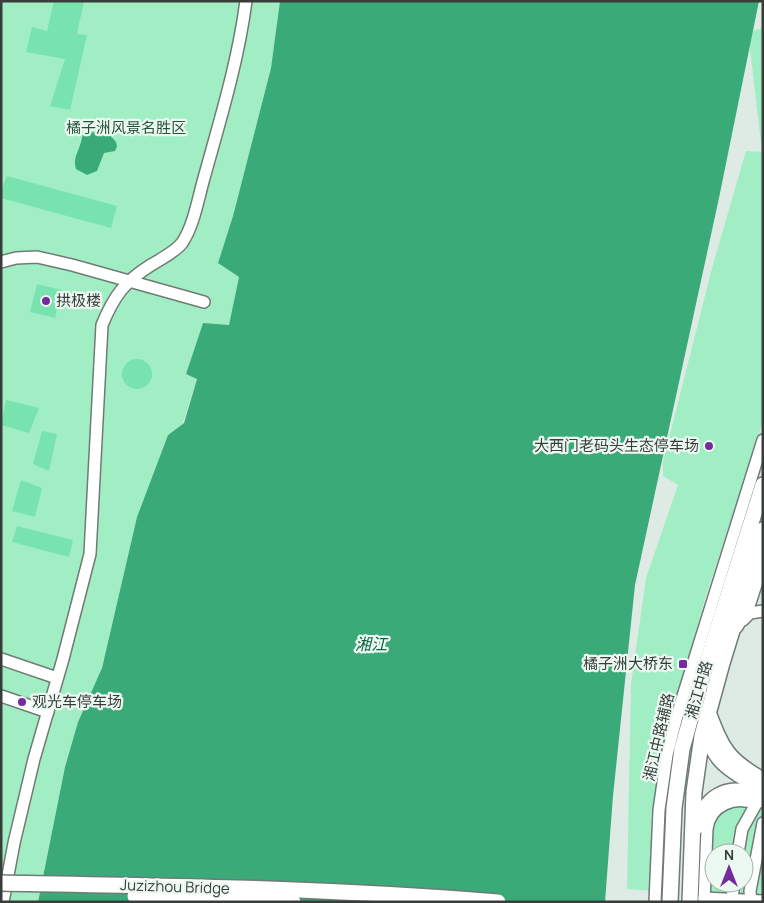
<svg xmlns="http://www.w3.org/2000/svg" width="764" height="903" font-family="Manrope,'Noto Sans SC',sans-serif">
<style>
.green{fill:#a1eec5;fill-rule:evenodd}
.water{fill:#3aaa78}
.building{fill:#78e3af}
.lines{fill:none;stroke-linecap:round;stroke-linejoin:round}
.minor-casing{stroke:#6f7b74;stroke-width:14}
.major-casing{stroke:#6f7b74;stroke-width:18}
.minor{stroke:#fff;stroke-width:11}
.major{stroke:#fff;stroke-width:15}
.major-bridge-casing{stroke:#6f7b74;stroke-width:18;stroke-linecap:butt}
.major-bridge{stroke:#fff;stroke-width:15}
.poi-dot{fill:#752b9d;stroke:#ecf9f1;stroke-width:2}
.labels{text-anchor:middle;stroke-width:4.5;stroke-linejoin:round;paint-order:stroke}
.park-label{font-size:15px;fill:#27543e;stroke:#ecf9f1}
.poi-label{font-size:15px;fill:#383d3a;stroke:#ecf9f1;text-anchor:start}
.street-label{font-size:15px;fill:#383d3a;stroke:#ecf9f1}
.water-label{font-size:16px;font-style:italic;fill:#0c6140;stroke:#ecf9f1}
</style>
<rect width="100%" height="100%" fill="#deebe4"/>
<g class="green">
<path d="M1,1H280L271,68L233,216L218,263L239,277L229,326L203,323L186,374L197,378L183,423L168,435L137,517L102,668L78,722L65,767L38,902H1Z"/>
<path d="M763,28V421L705,599L665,742L651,815L653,891L627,889L631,684L646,578L678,485L663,476V462L712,268L746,151L762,152L748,32Z"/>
<path d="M737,804L758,809L763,812V902H707L710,834L716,815ZM714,853H744V883H714Z"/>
</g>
<g class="water">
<path d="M280,1H759L719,198L635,585L613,796L605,902H38L65,767L78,722L102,668L137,517L168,435L184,423L197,379L186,374L203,323L229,325L239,277L218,263L233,216L271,68Z"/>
<path d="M90,132L109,134L116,142L117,146L115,151L104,153L97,171L87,175L76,169C73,159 77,154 80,145C82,141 81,138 84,133Z"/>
</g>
<g class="building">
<path d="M54,1H84L77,34L87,35L70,110L50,106L65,59L26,52L32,27L47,31Z"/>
<path d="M7,176L117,206L111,228L1,198V190Z"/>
<path d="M37,284L62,290L55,318L30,312Z"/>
<circle cx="137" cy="374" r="15"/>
<path d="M6,400L39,408L29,433L1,425Z"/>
<path d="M42,431L57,434L49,471L33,464Z"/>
<path d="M21,480L42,488L35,517L12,511Z"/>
<path d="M17,526L73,540L69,557L12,542Z"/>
</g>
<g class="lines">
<defs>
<g id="minor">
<path d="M1,262L16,258L37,257L72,265L204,302"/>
<path d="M743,620L750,613L763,611"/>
<path d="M737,627L749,606L763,563"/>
<path d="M1,659L57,678"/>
<path d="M1,696L48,712"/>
<path d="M710,712C724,748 728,758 763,778"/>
<path d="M704,898L763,901"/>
<path d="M732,898L734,883"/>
<path d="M3,902L14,843L34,759L63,659L90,554L102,325C114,296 124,282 151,265C161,259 175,252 182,243C194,225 198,199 204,178C220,120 238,62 246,1"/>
<path d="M655,902L659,810L667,755L678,712L763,440"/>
<path d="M704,902L707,829C710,805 735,795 756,804L742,829L738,853"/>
<path d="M751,902L750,891L763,823"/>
</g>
<g id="major">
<path d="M708,726C709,762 735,772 763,789"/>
<path d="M696,827C707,794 732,781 763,800"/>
<path d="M670,902L674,808L682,749L701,681L763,485"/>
<path d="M690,902L694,792L702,736L722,663L763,530"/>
</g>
</defs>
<use href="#minor" class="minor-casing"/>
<use href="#major" class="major-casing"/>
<use href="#minor" class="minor"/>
<use href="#major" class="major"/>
<defs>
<g id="major-bridge">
<path d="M1,883C167,886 333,888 498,902"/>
<path d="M135,896L293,902"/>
</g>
</defs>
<use href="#major-bridge" class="major-bridge-casing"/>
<use href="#major-bridge" class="major-bridge"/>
</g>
<g class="poi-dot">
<circle cx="46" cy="301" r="5"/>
<circle cx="709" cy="446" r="5"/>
<rect x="678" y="659" width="10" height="10" rx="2.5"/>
<circle cx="22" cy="702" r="5"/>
</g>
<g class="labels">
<g class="park-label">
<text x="126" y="133">橘子洲风景名胜区</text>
</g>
<g class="poi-label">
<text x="56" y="306">拱极楼</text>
<text x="699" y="451" text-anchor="end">大西门老码头生态停车场</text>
<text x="673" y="669" text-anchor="end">橘子洲大桥东</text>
<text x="32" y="707">观光车停车场</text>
</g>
<g class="street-label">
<text transform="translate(699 690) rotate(-74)" y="5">湘江中路</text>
<text transform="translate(659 737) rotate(-77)" y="5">湘江中路辅路</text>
<text transform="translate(175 887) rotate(2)" y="5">Juzizhou Bridge</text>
</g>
<g class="water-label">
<text x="371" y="650">湘江</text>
</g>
</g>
<rect width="764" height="903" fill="none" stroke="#383d3a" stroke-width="5"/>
<g transform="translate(729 868)"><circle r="24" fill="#ecf9f1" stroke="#a4aea8"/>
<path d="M0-4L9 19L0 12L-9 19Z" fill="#752b9d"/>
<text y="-8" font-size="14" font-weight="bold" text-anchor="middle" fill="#383d3a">N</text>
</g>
</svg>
